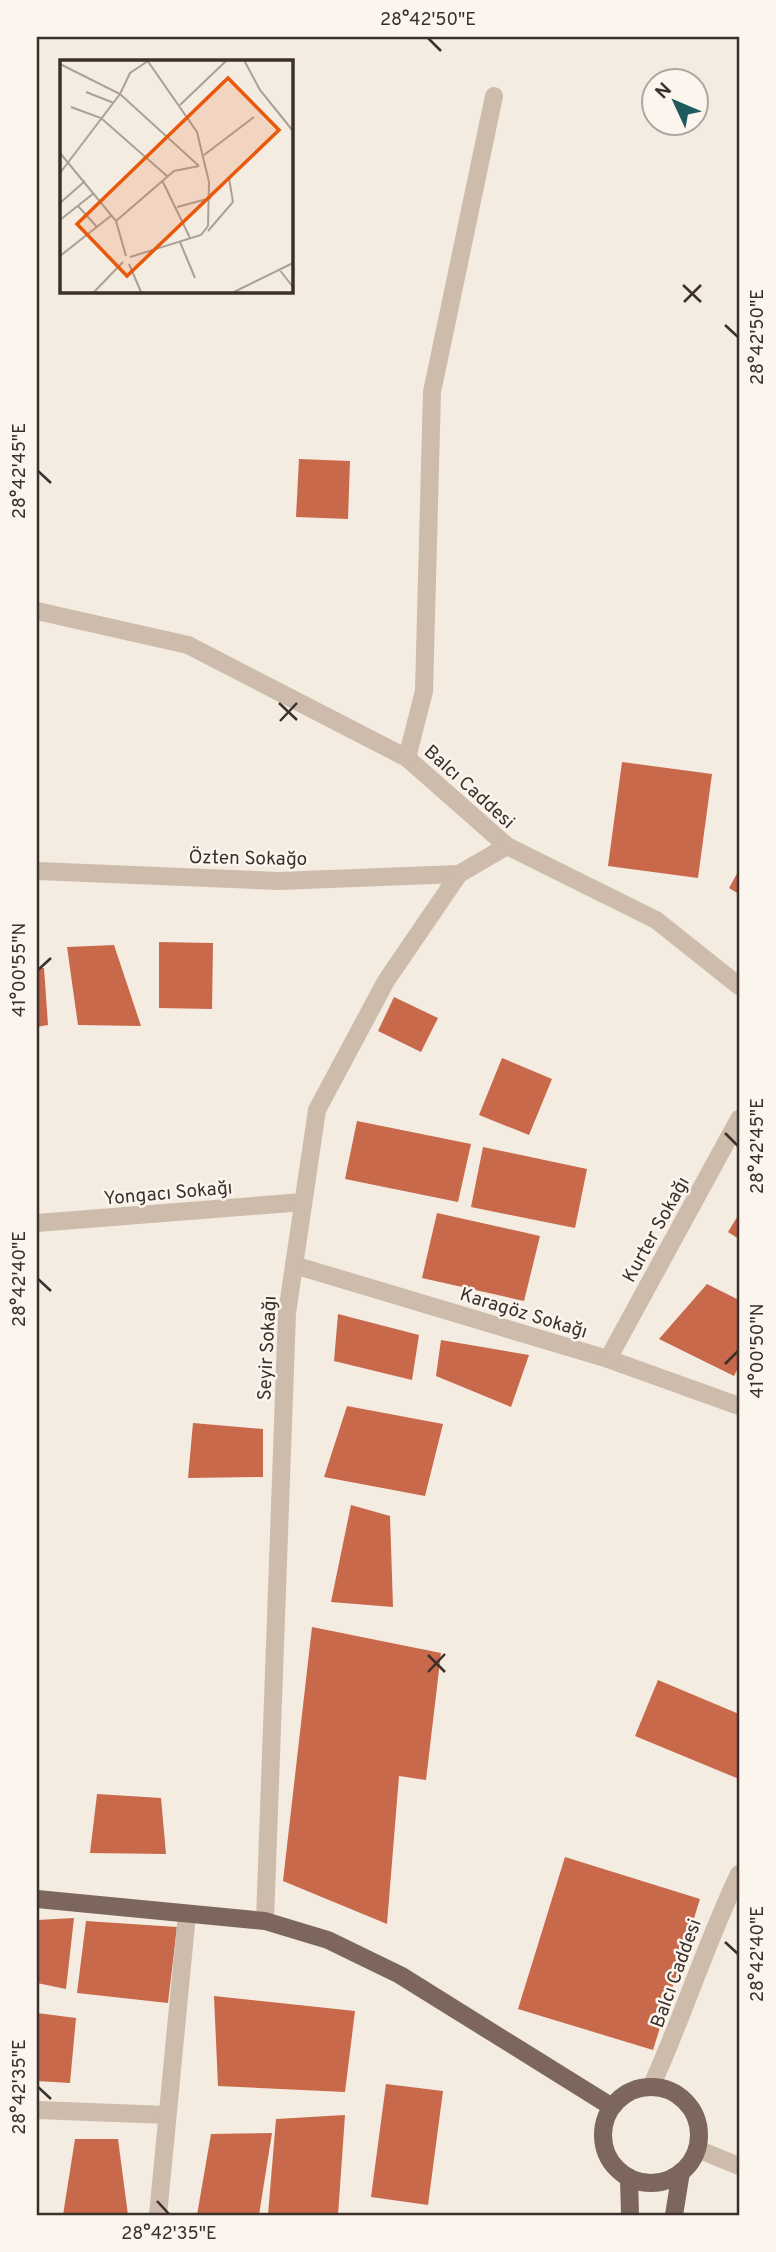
<svg xmlns="http://www.w3.org/2000/svg" width="776" height="2252" font-family="Overpass,sans-serif">
<style>
.building{fill:#c8694b}
.lines{fill:none;stroke-linecap:round;stroke-linejoin:round}
.minor{stroke:#cdbbac;stroke-width:18}
.major{stroke:#7d675c;stroke-width:18}
.ticks{fill:none;stroke:#3b302b;stroke-width:2.5}
.labels{text-anchor:middle;stroke-width:5;stroke-linejoin:round;paint-order:stroke}
.street-label{font-size:19px;fill:#3b302b;stroke:#fbf5ee}
.inset-road{fill:none;stroke:#aaa098;stroke-width:2}
.view{fill:#e8590c;fill-opacity:0.15;stroke:#e8590c;stroke-width:3.5}
.inset-edge{fill:none;stroke:#3b302b;stroke-width:3.5}
.neatline{fill:none;stroke:#3b302b;stroke-width:2.5}
.ticks-label{font-size:18px;text-anchor:middle;fill:#3b302b}
</style>
<rect width="100%" height="100%" fill="#f4ebe1"/>
<g class="building">
<path d="M299,459L350,461L348,519L296,517Z"/>
<path d="M622,762L712,774L698,878L608,866Z"/>
<path d="M739,870V894L729,888Z"/>
<path d="M159,942L213,943L212,1009L159,1008Z"/>
<path d="M114,945L141,1026L78,1025L67,947Z"/>
<path d="M37,968H44L48,1025L37,1027Z"/>
<path d="M394,997L438,1018L421,1052L378,1031Z"/>
<path d="M502,1058L552,1079L529,1135L479,1115Z"/>
<path d="M357,1121L471,1144L458,1202L345,1179Z"/>
<path d="M483,1147L587,1169L575,1228L471,1207Z"/>
<path d="M437,1213L540,1236L524,1301L422,1278Z"/>
<path d="M739,1214V1239L728,1232Z"/>
<path d="M707,1284L739,1300V1366L734,1376L659,1339Z"/>
<path d="M338,1314L419,1335L412,1380L334,1361Z"/>
<path d="M441,1340L529,1355L511,1407L436,1376Z"/>
<path d="M347,1406L443,1424L425,1496L324,1477Z"/>
<path d="M193,1423L263,1429V1477L188,1478Z"/>
<path d="M351,1505L390,1516L393,1607L331,1602Z"/>
<path d="M312,1627L441,1653L426,1780L399,1776L387,1924L283,1881Z"/>
<path d="M658,1680L739,1714V1779L635,1736Z"/>
<path d="M97,1794L161,1798L166,1854L90,1853Z"/>
<path d="M565,1857L700,1899L653,2050L518,2009Z"/>
<path d="M74,1918L66,1989L37,1983V1920Z"/>
<path d="M86,1921L177,1927L168,2003L77,1993Z"/>
<path d="M214,1996L355,2011L345,2092L218,2086Z"/>
<path d="M37,2013L76,2018L70,2083L37,2081Z"/>
<path d="M386,2084L443,2091L428,2205L371,2197Z"/>
<path d="M345,2115L338,2215H268L276,2119Z"/>
<path d="M272,2133L259,2215H197L211,2134Z"/>
<path d="M75,2139H118L128,2215H63Z"/>
</g>
<g class="lines">
<g class="minor">
<path d="M37,611L188,645L407,758L507,846L656,920L739,986"/>
<path d="M407,758L424,691L432,392L494,96"/>
<path d="M37,871L278,881L459,874"/>
<path d="M37,1223L303,1202"/>
<path d="M294,1265L608,1359L739,1406"/>
<path d="M608,1359L739,1119"/>
<path d="M265,1921L287,1313L317,1110L386,981L459,874L507,846"/>
<path d="M651,2087C683,2017 706,1943 739,1874"/>
<path d="M37,2110L167,2115"/>
<path d="M697,2149L739,2166"/>
<path d="M158,2215L187,1914"/>
</g>
<g class="major">
<path d="M37,1899L265,1921L328,1940L400,1975L612,2107"/>
<circle cx="651" cy="2135" r="48"/>
<path d="M629,2178L630,2215"/>
<path d="M674,2215L681,2172"/>
</g>
</g>
<path class="ticks" d="M428,38L441,51M683,285L701,302M684,302L701,285M725,325L738,337M38,471L51,483M279,703L297,720M280,721L297,703M38,970L51,958M725,1133L738,1146M38,1279L51,1291M725,1364L738,1351M428,1655L445,1672M428,1672L445,1654M725,1942L738,1954M38,2087L51,2099M157,2201L169,2214"/>
<g class="labels">
<g class="street-label">
<text transform="translate(470 786) rotate(42)" y="7">Balcı Caddesi</text>
<text transform="translate(248 857) rotate(1)" y="7">Özten Sokağo</text>
<text transform="translate(168 1192) rotate(-5)" y="7">Yongacı Sokağı</text>
<text transform="translate(655 1229) rotate(-61)" y="7">Kurter Sokağı</text>
<text transform="translate(524 1312) rotate(17)" y="7">Karagöz Sokağı</text>
<text transform="translate(266 1348) rotate(-87)" y="7">Seyir Sokağı</text>
<text transform="translate(675 1973) rotate(-70)" y="7">Balcı Caddesi</text>
</g>
</g>
<g transform="translate(60 60)">
<rect width="233" height="233" fill="#f4ebe1"/>
<path class="inset-road" d="M184,0L200,30L233,71M0,4L60,34L139,106M26,32L54,43M120,45L167,0M11,47L41,58L107,116M0,93L56,161L66,196M144,95L194,57M0,113L60,34L70,13L88,1M102,120L130,178M0,143L25,121M18,146L37,167M117,147L151,138M0,160L34,133M56,161L114,111L139,106M148,171L173,142L169,118M120,182L135,218M0,196L52,155M70,197L141,175L148,166L149,122L137,72L87,0M69,204L81,232M219,209L233,227M34,232L63,202M174,232L233,203"/>
<path class="view" d="M168,18L219,70L67,216L17,164Z"/>
<rect width="233" height="233" class="inset-edge"/>
</g>
<rect width="776" height="2252" fill="none" stroke="#fbf5ee" stroke-width="77"/>
<g transform="translate(675 102) rotate(314)"><circle r="33" fill="#fbf5ee" stroke="#aea6a0" stroke-width="2"/>
<path d="M0-5L12 26L0 18L-12 26Z" fill="#1f5a5e"/>
<text y="-10" font-size="19" font-weight="bold" text-anchor="middle" fill="#3b302b">N</text>
</g>
<rect x="38" y="38" width="700" height="2176" class="neatline"/>
<g class="ticks-label">
<text x="428" y="25">28°42'50"E</text>
<text transform="translate(757 337) rotate(-90)" y="6">28°42'50"E</text>
<text transform="translate(19 471) rotate(-90)" y="6">28°42'45"E</text>
<text transform="translate(19 970) rotate(-90)" y="6">41°00'55"N</text>
<text transform="translate(757 1146) rotate(-90)" y="6">28°42'45"E</text>
<text transform="translate(19 1279) rotate(-90)" y="6">28°42'40"E</text>
<text transform="translate(757 1351) rotate(-90)" y="6">41°00'50"N</text>
<text transform="translate(757 1954) rotate(-90)" y="6">28°42'40"E</text>
<text transform="translate(19 2087) rotate(-90)" y="6">28°42'35"E</text>
<text x="169" y="2239">28°42'35"E</text>
</g>
</svg>
